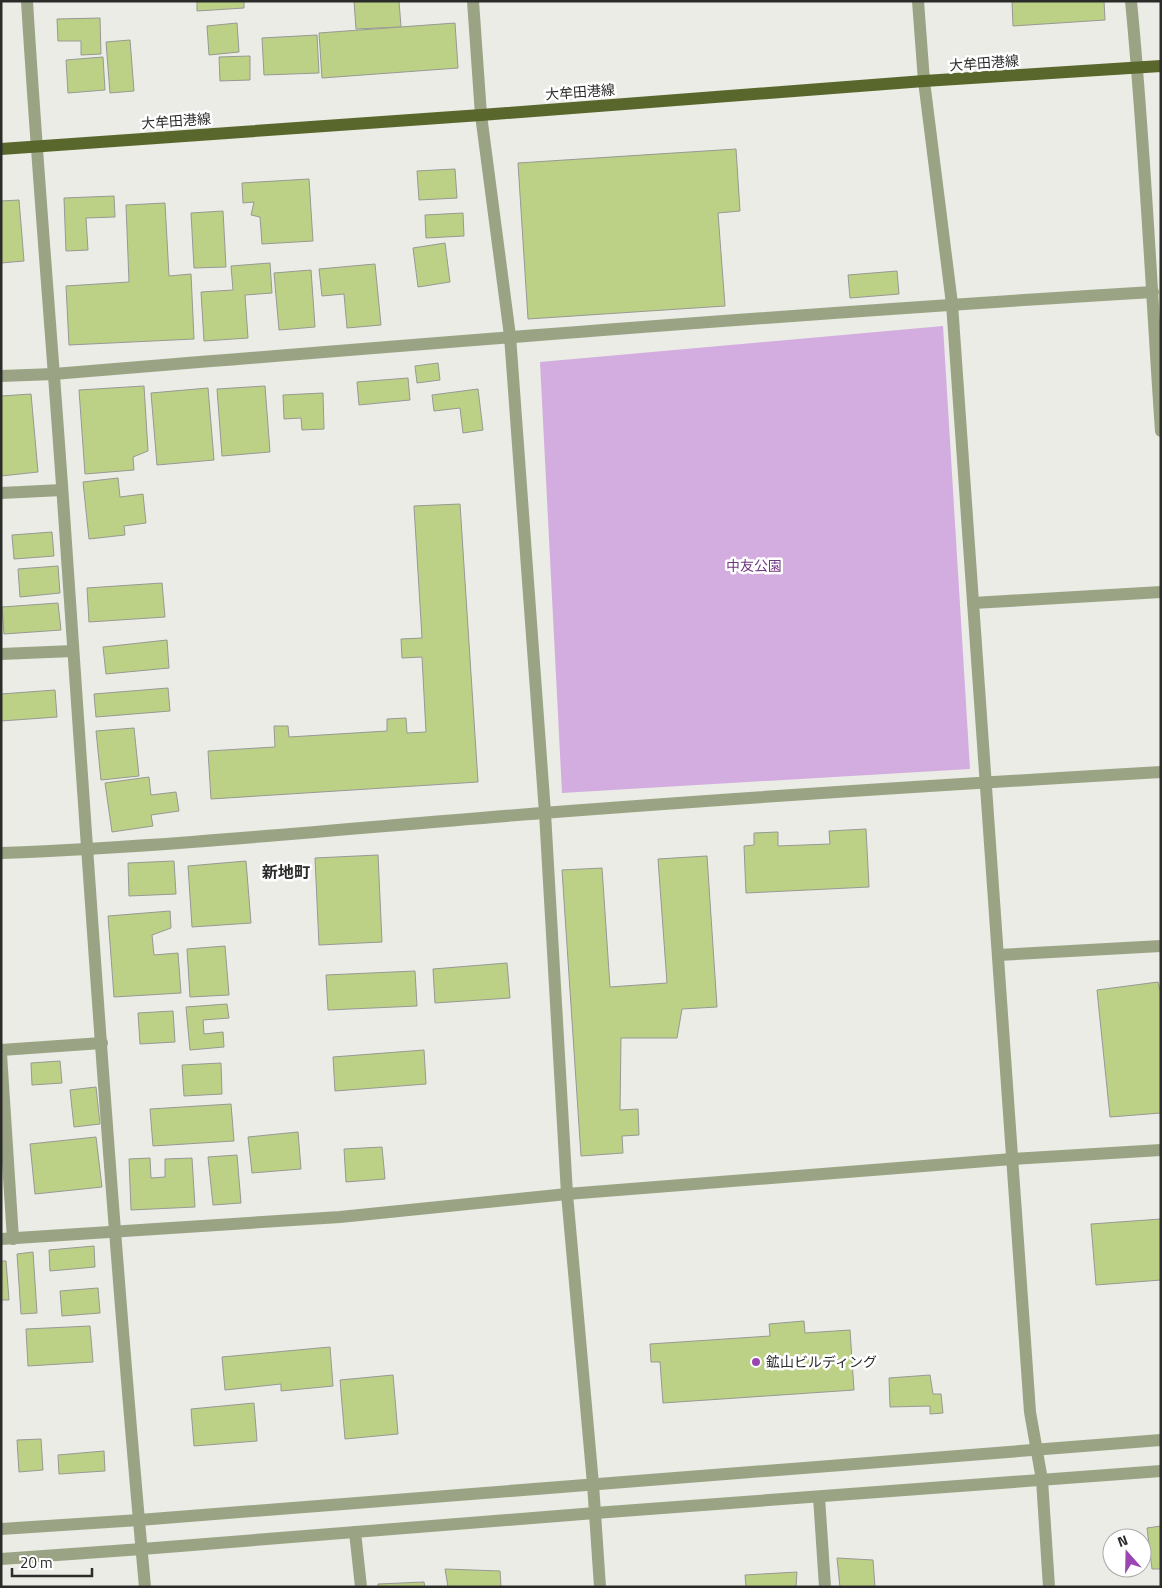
<svg xmlns="http://www.w3.org/2000/svg" width="1162" height="1588" font-family="'Titillium Web','Noto Sans JP',sans-serif">
<style>
.green{fill:#d3addf}
.building{fill:#bcd186;stroke:#979993}
.lines{fill:none;stroke-linecap:round;stroke-linejoin:round}
.minor{stroke:#9aa484;stroke-width:12}
.major{stroke:#59672c;stroke-width:12}
.poi-dot{fill:#9b45b2;stroke:#fff;stroke-width:2}
.labels{text-anchor:middle;stroke-width:5;stroke-linejoin:round;paint-order:stroke}
.street-label{font-size:14px;fill:#2b2c2a;stroke:#fff}
.park-label{font-size:14px;fill:#703680;stroke:#fff}
.poi-label{font-size:14px;fill:#2b2c2a;stroke:#fff;text-anchor:start}
.quarter-label{font-size:16px;font-weight:bold;fill:#2b2c2a;stroke:#fff}
</style>
<rect width="100%" height="100%" fill="#eaece5"/>
<path class="green" d="M943,326L970,769L562,793L540,362Z"/>
<g class="building">
<path d="M197,1H244V8L197,11Z"/>
<path d="M354,1H399L401,27L356,29Z"/>
<path d="M1012,1H1104L1105,20L1013,26Z"/>
<path d="M100,18L101,54L81,55V41H58L57,19Z"/>
<path d="M237,23L239,52L209,55L207,26Z"/>
<path d="M455,23L458,68L322,78L319,33Z"/>
<path d="M317,35L319,73L264,75L262,38Z"/>
<path d="M130,40L134,91L110,93L106,42Z"/>
<path d="M250,56V80L220,81L219,57Z"/>
<path d="M103,57L105,90L68,93L66,60Z"/>
<path d="M736,149L740,211L718,213L725,306L528,319L518,163Z"/>
<path d="M455,169L457,198L419,200L417,171Z"/>
<path d="M309,179L313,241L262,244L260,217L251,215L254,202L243,203L242,183Z"/>
<path d="M114,196L115,217L86,218L88,250L66,251L64,198Z"/>
<path d="M19,200L24,261L1,263V201Z"/>
<path d="M165,203L169,276L191,274L194,339L69,345L66,286L129,282L126,205Z"/>
<path d="M223,211L226,267L194,268L191,213Z"/>
<path d="M463,213L464,236L426,238L425,215Z"/>
<path d="M445,243L450,282L418,287L413,248Z"/>
<path d="M270,263L272,293L245,295L248,338L204,341L201,292L233,290L231,266Z"/>
<path d="M375,264L381,325L347,328L344,294L322,296L319,269Z"/>
<path d="M311,270L315,327L279,330L274,273Z"/>
<path d="M897,271L899,294L850,298L848,275Z"/>
<path d="M438,363L440,380L417,383L415,366Z"/>
<path d="M408,378L410,400L359,405L357,382Z"/>
<path d="M144,386L148,451L133,457L134,470L85,474L79,390Z"/>
<path d="M265,386L270,452L222,456L217,389Z"/>
<path d="M208,388L214,460L157,465L151,393Z"/>
<path d="M478,389L483,430L463,433L460,408L434,411L432,395Z"/>
<path d="M323,393L324,429L302,430L301,418L284,419L283,395Z"/>
<path d="M31,394L38,472L1,476V396Z"/>
<path d="M118,478L120,497L143,494L146,523L124,526L125,535L89,539L83,482Z"/>
<path d="M460,504L478,782L211,799L208,751L275,747L274,726H288L289,737L387,731V719L406,718L407,733L426,732L422,657L402,658L401,639L422,638L414,506Z"/>
<path d="M52,532L54,556L14,559L12,535Z"/>
<path d="M58,566L60,593L20,597L18,569Z"/>
<path d="M162,583L165,617L89,622L87,588Z"/>
<path d="M58,603L61,630L4,634L2,607Z"/>
<path d="M167,640L169,668L106,674L103,647Z"/>
<path d="M168,688L170,711L96,717L94,694Z"/>
<path d="M55,690L57,717L1,721V694Z"/>
<path d="M134,728L139,776L101,780L96,731Z"/>
<path d="M149,777L151,795L176,792L179,811L151,815L153,826L112,832L105,783Z"/>
<path d="M866,829L869,887L746,893L744,846L754,845V833L778,832V846L830,844L829,831Z"/>
<path d="M378,855L382,942L319,945L315,858Z"/>
<path d="M707,856L717,1007L682,1009L677,1038H621L620,1110L638,1109L639,1135L622,1136L623,1153L581,1156L562,870L602,868L610,987L667,983L658,859Z"/>
<path d="M174,861L176,894L129,896L128,863Z"/>
<path d="M246,861L251,923L192,927L188,866Z"/>
<path d="M170,911L171,928L152,935L154,955L178,953L181,993L114,997L108,916Z"/>
<path d="M225,946L229,995L190,997L187,949Z"/>
<path d="M507,963L510,998L435,1003L433,969Z"/>
<path d="M415,971L417,1006L328,1010L326,975Z"/>
<path d="M1158,982L1161,994V1113L1110,1117L1097,990Z"/>
<path d="M227,1004L229,1018L203,1020L204,1034L223,1032L224,1047L190,1050L186,1007Z"/>
<path d="M173,1011L175,1042L140,1044L138,1013Z"/>
<path d="M424,1050L426,1084L335,1091L333,1057Z"/>
<path d="M60,1061L62,1083L32,1085L31,1063Z"/>
<path d="M221,1063L222,1094L184,1096L182,1065Z"/>
<path d="M96,1087L100,1124L74,1127L70,1090Z"/>
<path d="M231,1104L234,1141L153,1146L150,1109Z"/>
<path d="M298,1132L301,1169L252,1173L248,1137Z"/>
<path d="M96,1137L102,1187L35,1194L30,1144Z"/>
<path d="M382,1147L385,1179L346,1182L344,1149Z"/>
<path d="M237,1155L241,1203L213,1205L208,1157Z"/>
<path d="M150,1158L151,1178L165,1177V1159L192,1158L195,1207L131,1210L129,1159Z"/>
<path d="M1161,1219V1280L1096,1285L1091,1224Z"/>
<path d="M94,1246L95,1267L50,1271L49,1250Z"/>
<path d="M33,1252L37,1313L21,1314L17,1254Z"/>
<path d="M1,1261H6L9,1300H1Z"/>
<path d="M98,1288L100,1313L62,1316L60,1291Z"/>
<path d="M804,1321L805,1333L850,1330L854,1390L663,1403L660,1362H651L650,1344L770,1336L769,1324Z"/>
<path d="M90,1326L93,1362L28,1366L26,1329Z"/>
<path d="M330,1347L333,1386L281,1391V1384L225,1390L222,1357Z"/>
<path d="M393,1375L398,1434L345,1439L340,1380Z"/>
<path d="M930,1375L933,1394H941L943,1413L930,1414V1406L890,1407L889,1378Z"/>
<path d="M254,1403L257,1441L194,1446L191,1409Z"/>
<path d="M41,1439L43,1470L19,1472L17,1440Z"/>
<path d="M104,1451L105,1471L59,1474L58,1455Z"/>
<path d="M1161,1526V1569H1152L1147,1528Z"/>
<path d="M837,1558L873,1560L875,1587H840Z"/>
<path d="M445,1569L500,1571L501,1587H448Z"/>
<path d="M797,1572L796,1587H746L745,1575Z"/>
<path d="M424,1582L425,1587H378V1584Z"/>
</g>
<g class="lines">
<g class="minor">
<path d="M27,1C38,182 54,362 66,543C90,891 113,1239 145,1587"/>
<path d="M473,1L481,115L510,336L545,813L567,1194L593,1484L600,1587"/>
<path d="M918,1L924,81L952,304L1030,1412L1042,1480L1049,1587"/>
<path d="M1131,1C1145,144 1151,288 1161,431"/>
<path d="M1,376L54,374C420,344 786,314 1153,292"/>
<path d="M1,493L62,490"/>
<path d="M973,603L1161,592"/>
<path d="M1,654L73,651"/>
<path d="M1,853C182,846 362,827 543,813C749,797 955,784 1161,772"/>
<path d="M998,955L1161,946"/>
<path d="M1,1050L102,1043"/>
<path d="M1,1054L13,1239"/>
<path d="M1,1239L340,1217L567,1194L1012,1159L1161,1150"/>
<path d="M819,1497L825,1587"/>
<path d="M1,1529L139,1520L1161,1440"/>
<path d="M355,1532L361,1587"/>
<path d="M1,1559L142,1549L595,1513L1161,1471"/>
</g>
<path class="major" d="M1,149L481,115L924,81L1161,66"/>
</g>
<circle class="poi-dot" cx="756" cy="1362" r="5"/>
<g class="labels">
<g class="street-label">
<text transform="translate(984 63) rotate(-4)" y="5">大牟田港線</text>
<text transform="translate(580 92) rotate(-4)" y="5">大牟田港線</text>
<text transform="translate(176 121) rotate(-4)" y="5">大牟田港線</text>
</g>
<g class="park-label">
<text x="754" y="571">中友公園</text>
</g>
<g class="poi-label">
<text x="766" y="1367">鉱山ビルディング</text>
</g>
<g class="quarter-label">
<text x="286" y="878">新地町</text>
</g>
</g>
<rect width="1162" height="1588" fill="none" stroke="#2b2c2a" stroke-width="5"/>
<g transform="translate(1127 1553) rotate(340)"><circle r="24" fill="#ffffff" stroke="#aaabaa"/>
<path d="M0-4L9 19L0 12L-9 19Z" fill="#9b45b2"/>
<text y="-8" font-size="14" font-weight="bold" text-anchor="middle" fill="#2b2c2a">N</text>
</g>
<path d="M12 1568v8h80v-8" fill="none" stroke="#2b2c2a" stroke-width="2.5"/>
<text x="20" y="1568" font-size="15" fill="#2b2c2a" stroke="#ffffff" stroke-width="4" paint-order="stroke">20 m</text>
</svg>
